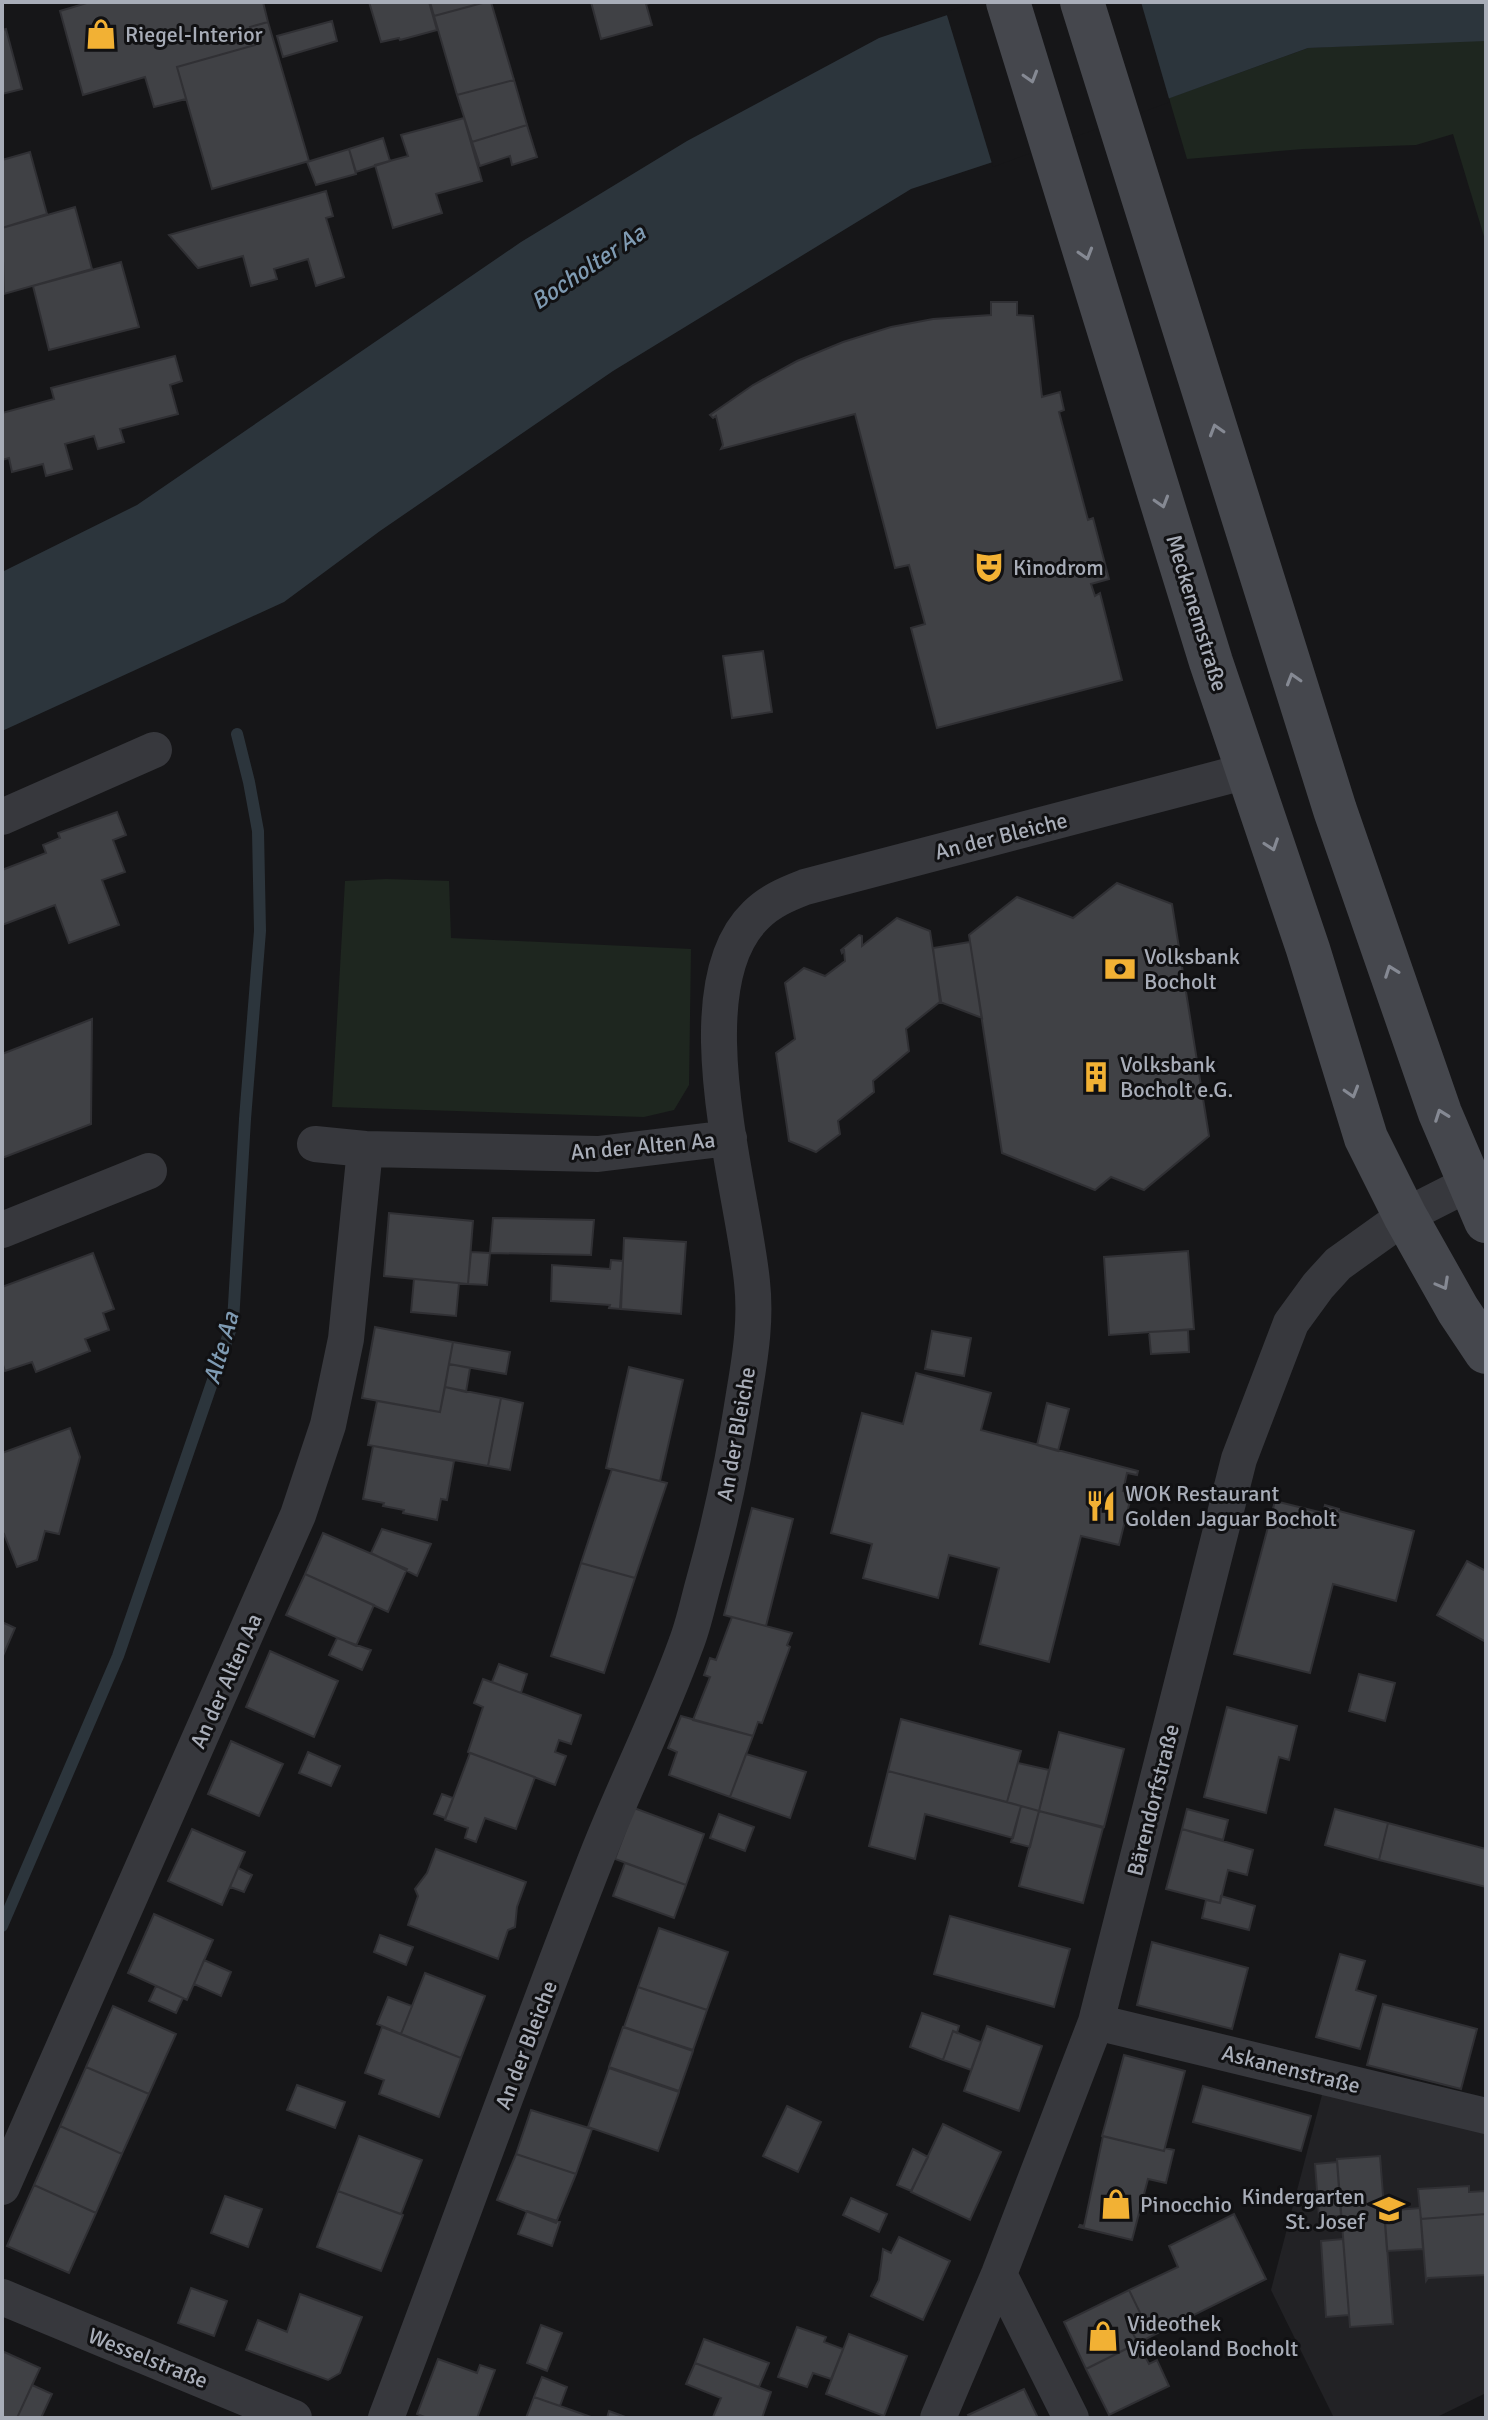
<svg xmlns="http://www.w3.org/2000/svg" width="1488" height="2420" font-family="Signika,sans-serif">
	<rect width="100%" height="100%" fill="#161618"/>
	<path fill="#222225" d="M1323,2091L1486,2129V2393L1435,2418H1334L1271,2290Z"/>
	<path fill="#1e261f" d="M1473,40L1486,41V243L1453,134L1416,145L1303,149L1187,159L1169,98L1308,48Z
		M386,879L449,881L451,938L691,949L689,1085L674,1110L644,1117L332,1107L345,881Z"/>
	<path fill="#2c353c" d="M986,2H1486V41L1308,48L1002,159L911,189L613,371L380,531L284,602L2,731V572L137,505L521,242L687,141L879,38Z"/>
	<path fill="#161618" d="M974,2H1141L1170,102L993,167L946,12Z"/>
	<g fill="none" stroke-linecap="round" stroke-linejoin="round">
		<path stroke="#2c353c" stroke-width="12" d="M2,1926L118,1656L233,1322L245,1119L260,931L258,831L249,782L237,734"/>
	</g>
	<path fill="#404145" stroke="#303034" stroke-width="2" d="M90,2H263L268,22L250,27L255,45L177,67L186,99L154,107L145,77L83,95L60,11Z
		M369,2H429L437,30L400,40L399,38L381,42Z
		M430,2H486L434,16Z
		M486,2H491L514,80L457,95L434,16Z
		M591,2H653L646,4L652,25L601,39Z
		M332,21L337,41L283,57L277,36Z
		M268,22L309,161L212,189L177,67L255,45L250,27Z
		M6,29L22,89L2,94V30Z
		M514,80L527,125L472,142L457,95Z
		M464,118L482,181L436,194L442,213L393,228L375,165L408,156L401,135Z
		M527,125L537,157L512,165L510,156L480,166L472,142Z
		M383,138L390,161L356,172L349,149Z
		M349,149L356,174L316,185L307,162Z
		M30,152L47,214L2,228V160Z
		M326,191L333,216L326,218L344,277L316,286L308,259L274,269L277,279L251,286L243,256L198,268L169,235Z
		M75,207L92,269L4,294L2,228Z
		M121,262L139,327L49,350L33,286Z
		M991,302H1017V315L1033,316L1042,397L1060,392L1064,410L1059,412L1088,520L1093,518L1109,579L1091,584L1095,596L1100,593L1122,680L937,728L911,628L925,624L909,565L895,568L855,414L721,449L723,445L716,416L713,418L710,415L753,385L797,361L843,342L891,327L933,319L991,315Z
		M175,356L182,381L170,385L178,414L120,429L124,442L98,449L94,436L65,444L72,469L46,476L43,464L12,472L9,458L2,460V413L54,399L51,388Z
		M763,651L772,712L732,718L723,656Z
		M117,812L126,835L113,840L125,872L102,880L119,925L69,943L55,905L2,925V870L46,853L43,845L60,838L58,833Z
		M1117,883L1172,904L1209,1136L1144,1190L1111,1177L1095,1190L1002,1153L969,935L1017,897L1073,918Z
		M897,918L930,931L941,1001L906,1029L909,1051L873,1081L874,1092L838,1121L840,1134L816,1152L789,1141L776,1053L795,1039L785,983L804,968L825,976L845,961L844,950L842,953L841,950L859,935L862,936V946Z
		M970,942L982,1018L940,1002L933,948Z
		M92,1019L91,1124L2,1158V1054Z
		M389,1213L473,1221L468,1284L384,1276Z
		M493,1218L594,1220L591,1255L490,1253Z
		M624,1238L686,1242L681,1314L621,1309Z
		M1188,1251L1194,1329L1109,1335L1104,1257Z
		M471,1252L490,1253L487,1285L468,1284Z
		M93,1253L114,1309L103,1313L109,1330L85,1339L90,1351L36,1372L32,1362L5,1371L2,1362V1287Z
		M611,1260L623,1261L620,1309L609,1308L610,1305L551,1301L552,1265L610,1269Z
		M414,1279L459,1283L456,1316L411,1312Z
		M375,1327L453,1342L440,1412L362,1398Z
		M1188,1330L1189,1352L1151,1354L1149,1332Z
		M932,1331L971,1338L964,1376L925,1369Z
		M453,1342L510,1352L506,1374L449,1364Z
		M449,1364L470,1368L466,1392L445,1387Z
		M629,1367L683,1380L660,1481L606,1468Z
		M916,1373L991,1393L981,1430L1138,1471L1137,1475L1127,1473L1123,1491L1132,1493L1119,1545L1081,1536L1049,1662L980,1644L999,1568L949,1555L938,1598L863,1578L872,1544L831,1533L862,1413L903,1424Z
		M445,1387L501,1398L488,1466L368,1445L377,1401L440,1412Z
		M501,1398L523,1403L510,1470L488,1466Z
		M1047,1403L1069,1409L1058,1451L1037,1445Z
		M70,1428L80,1457L59,1534L45,1531L37,1560L17,1567L4,1534L2,1535V1453Z
		M373,1446L454,1461L447,1500L441,1499L437,1520L403,1513L404,1510L383,1506L384,1503L363,1499Z
		M612,1469L667,1483L635,1578L581,1563Z
		M1275,1501L1323,1513L1325,1505L1339,1509V1511L1414,1531L1396,1601L1333,1584L1310,1673L1234,1654Z
		M752,1508L793,1519L766,1626L724,1615Z
		M382,1529L431,1544L417,1576L371,1553Z
		M323,1533L407,1569L388,1612L305,1574Z
		M1467,1561L1486,1571V1642L1437,1615Z
		M581,1563L635,1578L604,1673L551,1656Z
		M305,1574L374,1605L356,1646L286,1615Z
		M732,1617L792,1633L787,1645L790,1647L762,1723L758,1722L753,1736L693,1720L710,1677L704,1675L710,1658L716,1660Z
		M2,1622L15,1628L2,1658Z
		M337,1638L371,1650L362,1670L329,1655Z
		M270,1651L338,1681L314,1737L246,1707Z
		M499,1664L527,1674L521,1693L492,1682Z
		M1359,1674L1395,1683L1385,1721L1349,1711Z
		M483,1679L581,1715L571,1744L559,1740L555,1752L566,1756L555,1785L468,1752L483,1707L474,1703Z
		M1227,1707L1297,1726L1289,1760L1279,1757L1266,1813L1204,1797Z
		M681,1716L753,1736L730,1797L669,1775L677,1752L668,1748Z
		M901,1719L1021,1751L1007,1802L888,1771Z
		M1059,1732L1124,1749L1104,1827L1039,1811Z
		M231,1741L283,1764L259,1816L208,1794Z
		M308,1752L340,1766L331,1786L299,1773Z
		M470,1753L535,1777L516,1829L485,1818L476,1842L465,1838L468,1828L445,1820Z
		M746,1754L806,1772L790,1818L730,1797Z
		M1018,1763L1049,1770L1039,1811L1007,1802Z
		M888,1771L1021,1806L1013,1838L925,1814L915,1859L869,1846Z
		M442,1794L453,1798L445,1818L434,1814Z
		M1021,1806L1039,1811L1030,1847L1011,1842Z
		M634,1808L704,1834L686,1885L615,1859Z
		M1187,1809L1228,1820L1223,1840L1182,1829Z
		M1335,1809L1388,1823L1379,1860L1325,1845Z
		M1039,1811L1103,1828L1083,1903L1019,1886Z
		M719,1814L754,1827L745,1851L710,1838Z
		M1388,1823L1486,1849V1887L1379,1860Z
		M192,1829L245,1852L222,1905L168,1881Z
		M1182,1829L1253,1850L1247,1875L1228,1870L1220,1903L1166,1889Z
		M436,1849L526,1882L517,1907L515,1927L508,1930L498,1959L408,1925L418,1896L415,1889L427,1873Z
		M625,1863L686,1885L674,1918L613,1896Z
		M238,1868L252,1875L244,1892L230,1887Z
		M1221,1896L1255,1906L1249,1930L1202,1918L1206,1900L1220,1903Z
		M154,1914L213,1940L187,2000L128,1973Z
		M950,1916L1070,1949L1054,2007L934,1974Z
		M659,1928L728,1952L707,2010L638,1987Z
		M380,1935L413,1947L406,1965L374,1952Z
		M1152,1942L1248,1968L1232,2029L1137,2005Z
		M1340,1954L1365,1961L1356,1990L1376,1996L1360,2049L1316,2037Z
		M204,1960L231,1972L221,1996L194,1984Z
		M425,1973L485,1996L461,2058L401,2034Z
		M156,1986L183,1998L176,2013L149,2001Z
		M638,1987L707,2010L693,2050L624,2027Z
		M388,1997L412,2006L401,2034L377,2024Z
		M1383,2004L1477,2029L1461,2089L1367,2065Z
		M113,2006L176,2034L149,2094L86,2067Z
		M922,2013L959,2026L957,2033L953,2031L943,2060L910,2047Z
		M987,2026L1042,2046L1019,2111L964,2091Z
		M382,2027L461,2058L439,2117L379,2094L384,2080L365,2073Z
		M623,2027L693,2051L679,2091L609,2067Z
		M953,2031L981,2042L971,2070L943,2060Z
		M1124,2055L1185,2071L1164,2151L1102,2136Z
		M86,2067L149,2094L122,2154L60,2126Z
		M609,2068L679,2092L658,2151L588,2127Z
		M297,2085L345,2102L335,2128L287,2110Z
		M1203,2086L1311,2116L1301,2151L1193,2122Z
		M787,2106L821,2122L798,2172L763,2156Z
		M531,2110L592,2129L576,2174L516,2154Z
		M943,2124L1001,2152L970,2220L911,2192Z
		M60,2126L122,2154L96,2213L34,2185Z
		M359,2136L422,2160L401,2214L338,2191Z
		M1103,2136L1164,2151L1165,2148L1174,2150L1166,2183L1148,2179L1132,2240L1079,2227L1080,2225L1084,2226Z
		M913,2149L928,2157L911,2191L897,2185Z
		M516,2154L576,2174L556,2223L497,2200Z
		M1380,2156L1393,2324L1350,2327L1337,2159Z
		M1337,2162L1341,2216L1319,2217L1315,2164Z
		M34,2185L96,2213L69,2273L7,2246Z
		M1469,2186V2192L1486,2191V2214L1421,2219L1418,2189Z
		M338,2191L403,2215L381,2271L317,2247Z
		M225,2196L262,2209L248,2247L211,2233Z
		M851,2198L887,2214L879,2232L843,2215Z
		M1420,2208L1423,2249L1387,2251L1384,2211Z
		M527,2211L560,2222L552,2246L518,2234Z
		M1234,2214L1266,2279L1138,2343L1131,2330L1145,2323L1129,2290L1178,2267L1169,2246Z
		M1486,2214V2275L1428,2278L1426,2281L1421,2219Z
		M899,2237L950,2261L923,2320L871,2296L879,2280L883,2249L891,2253Z
		M1343,2239L1349,2315L1326,2317L1321,2241Z
		M191,2288L227,2301L214,2336L178,2323Z
		M1129,2290L1145,2323L1131,2330L1138,2343L1086,2369L1064,2322Z
		M300,2294L362,2317L340,2373L328,2380L246,2350L258,2320L287,2332Z
		M541,2325L562,2333L547,2371L527,2363Z
		M797,2327L826,2337L824,2342L843,2349L831,2379L813,2373L807,2387L778,2377Z
		M849,2334L907,2356L884,2416L826,2394Z
		M704,2339L769,2363L759,2387L695,2363Z
		M1138,2343L1149,2364L1157,2360L1169,2386L1109,2415L1086,2369Z
		M2,2351L40,2368L17,2418H2Z
		M438,2359L477,2373L480,2365L495,2370L477,2418H427L417,2414Z
		M695,2363L771,2392L762,2418L713,2417L721,2398L686,2384Z
		M542,2377L567,2387L560,2406L534,2397Z
		M32,2385L52,2394L41,2418H17Z
		M1024,2389L1038,2418H970L968,2415Z
		M534,2397L560,2406L591,2417L526,2418Z
		M609,2411L628,2418H607Z"/>
	<g fill="none" stroke-linecap="round" stroke-linejoin="round">
		<path stroke="#37383d" stroke-width="36" d="M2,817L154,750
			M315,1144L365,1149L598,1154L729,1138
			M2,1230L149,1171
			M1096,2022L1486,2116
			M2,2187L298,1515L328,1425L346,1339L365,1149
			M999,2274L1071,2418
			M2,2297L294,2418
			M386,2418C457,2231 524,2042 597,1856C625,1785 660,1716 686,1644C694,1624 698,1602 704,1581C722,1517 735,1453 745,1388C751,1352 756,1318 752,1282C743,1188 680,988 756,915C770,901 787,894 805,887L1247,771
			M938,2418L999,2274L1096,2022L1239,1459L1291,1323L1318,1286L1338,1264L1405,1216L1468,1184"/>
		<path stroke="#45474d" stroke-width="44" d="M1008,2L1211,662L1308,949L1366,1138L1405,1216L1458,1310L1486,1352
			M1082,2L1335,810L1440,1113L1486,1221"/>
	</g>
	<defs><path id="oneway-chevron" d="M-2-3.5L2.5 0L-2 3.5" fill="none" stroke-width="1.6" stroke-linecap="round" stroke-linejoin="round" transform="scale(2)"/></defs>
	<g stroke="#858993">
		<use href="#oneway-chevron" transform="translate(1031 77) rotate(73)"/>
		<use href="#oneway-chevron" transform="translate(1086 254) rotate(73)"/>
		<use href="#oneway-chevron" transform="translate(1216 430) rotate(-107)"/>
		<use href="#oneway-chevron" transform="translate(1162 502) rotate(73)"/>
		<use href="#oneway-chevron" transform="translate(1293 679) rotate(-107)"/>
		<use href="#oneway-chevron" transform="translate(1272 845) rotate(71)"/>
		<use href="#oneway-chevron" transform="translate(1391 971) rotate(-110)"/>
		<use href="#oneway-chevron" transform="translate(1352 1092) rotate(73)"/>
		<use href="#oneway-chevron" transform="translate(1441 1115) rotate(-110)"/>
		<use href="#oneway-chevron" transform="translate(1443 1284) rotate(61)"/>
	</g>
	<defs>
		<symbol id="shop-bare" viewBox="-9 -9 18 18"><path d="M-5-2.5h2.3a2.7 3.5 0 0 1 5.4 0H5L5.5 6h-11ZM-1.5-2.5h3a1.5 2.3 0 0 0-3 0Z" fill="#f2b134" stroke="#111113" stroke-width="2.5" paint-order="stroke"/></symbol>
		<symbol id="theatre-bare" viewBox="-9 -9 18 18"><path d="M-5-5.5Q0-4 5-5.5V0Q5 5 0 6Q-5 5-5 0ZM-3.3-2.5H-1v1.5H-3.3ZM1-2.5H3.3v1.5H1ZM-2.8 1Q0 5.5 2.8 1Z" fill="#f2b134" stroke="#111113" stroke-width="2.5" paint-order="stroke"/></symbol>
		<symbol id="bank-bare" viewBox="-9 -9 18 18"><path d="M-6-4H6V4H-6ZM0-2.3a2.3 2.3 0 1 0 0 4.6a2.3 2.3 0 1 0 0-4.6Z" fill="#f2b134" stroke="#111113" stroke-width="2.5" paint-order="stroke"/></symbol>
		<symbol id="building-bare" viewBox="-9 -9 18 18"><path d="M-4-6H4V6H1V3H-1V6H-4ZM-2.5-4.3h1.7v1.8h-1.7ZM.8-4.3h1.7v1.8H.8ZM-2.5-1h1.7V.8h-1.7ZM.8-1h1.7V.8H.8Z" fill="#f2b134" stroke="#111113" stroke-width="2.5" paint-order="stroke"/></symbol>
		<symbol id="restaurant-bare" viewBox="-9 -9 18 18"><path d="M-5-6h1v4h1v-4h1v4h1v-4h1v5L-1.5 .5V6h-2V.5L-5-1ZM5-6V6H3V1.5H1.5Q1.5-4 5-6Z" fill="#f2b134" stroke="#111113" stroke-width="2.5" paint-order="stroke"/></symbol>
		<symbol id="school-bare" viewBox="-9 -9 18 18"><path d="M0-5L7-2L0 1L-7-2ZM-4 1L0 2.5L4 1V4Q0 6-4 4Z" fill="#f2b134" stroke="#111113" stroke-width="2.5" paint-order="stroke"/></symbol>
	</defs>
	<g fill-rule="evenodd">
		<use href="#shop-bare" x="79" y="12" width="44" height="44"/>
		<use href="#theatre-bare" x="967" y="545" width="44" height="44"/>
		<use href="#bank-bare" x="1098" y="947" width="44" height="44"/>
		<use href="#building-bare" x="1074" y="1055" width="44" height="44"/>
		<use href="#restaurant-bare" x="1079" y="1484" width="44" height="44"/>
		<use href="#shop-bare" x="1094" y="2182" width="44" height="44"/>
		<use href="#school-bare" x="1367" y="2187" width="44" height="44"/>
		<use href="#shop-bare" x="1081" y="2314" width="44" height="44"/>
	</g>
	<g text-anchor="middle" dominant-baseline="central" stroke-width="6" stroke-linejoin="round" paint-order="stroke">
		<g font-size="22" fill="#a8adb8" stroke="#111113" text-anchor="start">
			<text x="125" y="34">Riegel-Interior</text>
			<text x="1013" y="567">Kinodrom</text>
			<text x="1144" y="956">Volksbank<tspan x="1144" dy="25">Bocholt</tspan></text>
			<text x="1120" y="1064">Volksbank<tspan x="1120" dy="25">Bocholt e.G.</tspan></text>
			<text x="1125" y="1493">WOK Restaurant<tspan x="1125" dy="25">Golden Jaguar Bocholt</tspan></text>
			<text x="1365" y="2196" text-anchor="end">Kindergarten<tspan x="1365" dy="25">St. Josef</tspan></text>
			<text x="1140" y="2204">Pinocchio</text>
			<text x="1127" y="2323">Videothek<tspan x="1127" dy="25">Videoland Bocholt</tspan></text>
		</g>
		<g font-size="22" fill="#a8adb8" stroke="#111113">
			<text transform="translate(1197 613) rotate(73)">Meckenemstraße</text>
			<text transform="translate(1001 836) rotate(-14)">An der Bleiche</text>
			<text transform="translate(643 1146) rotate(-5)">An der Alten Aa</text>
			<text transform="translate(736 1434) rotate(-80)">An der Bleiche</text>
			<text transform="translate(226 1681) rotate(-66)">An der Alten Aa</text>
			<text transform="translate(1153 1800) rotate(-76)">Bärendorfstraße</text>
			<text transform="translate(526 2045) rotate(-69)">An der Bleiche</text>
			<text transform="translate(1291 2069) rotate(14)">Askanenstraße</text>
			<text transform="translate(148 2358) rotate(22)">Wesselstraße</text>
		</g>
		<g font-size="24" font-style="italic" fill="#7f9bb3" stroke="#111113">
			<text transform="translate(588 267) rotate(-34)">Bocholter Aa</text>
			<text transform="translate(221 1348) rotate(-74)">Alte Aa</text>
		</g>
	</g>
	<rect width="1488" height="2420" fill="none" stroke="#a8adb8" stroke-width="8"/>
</svg>
